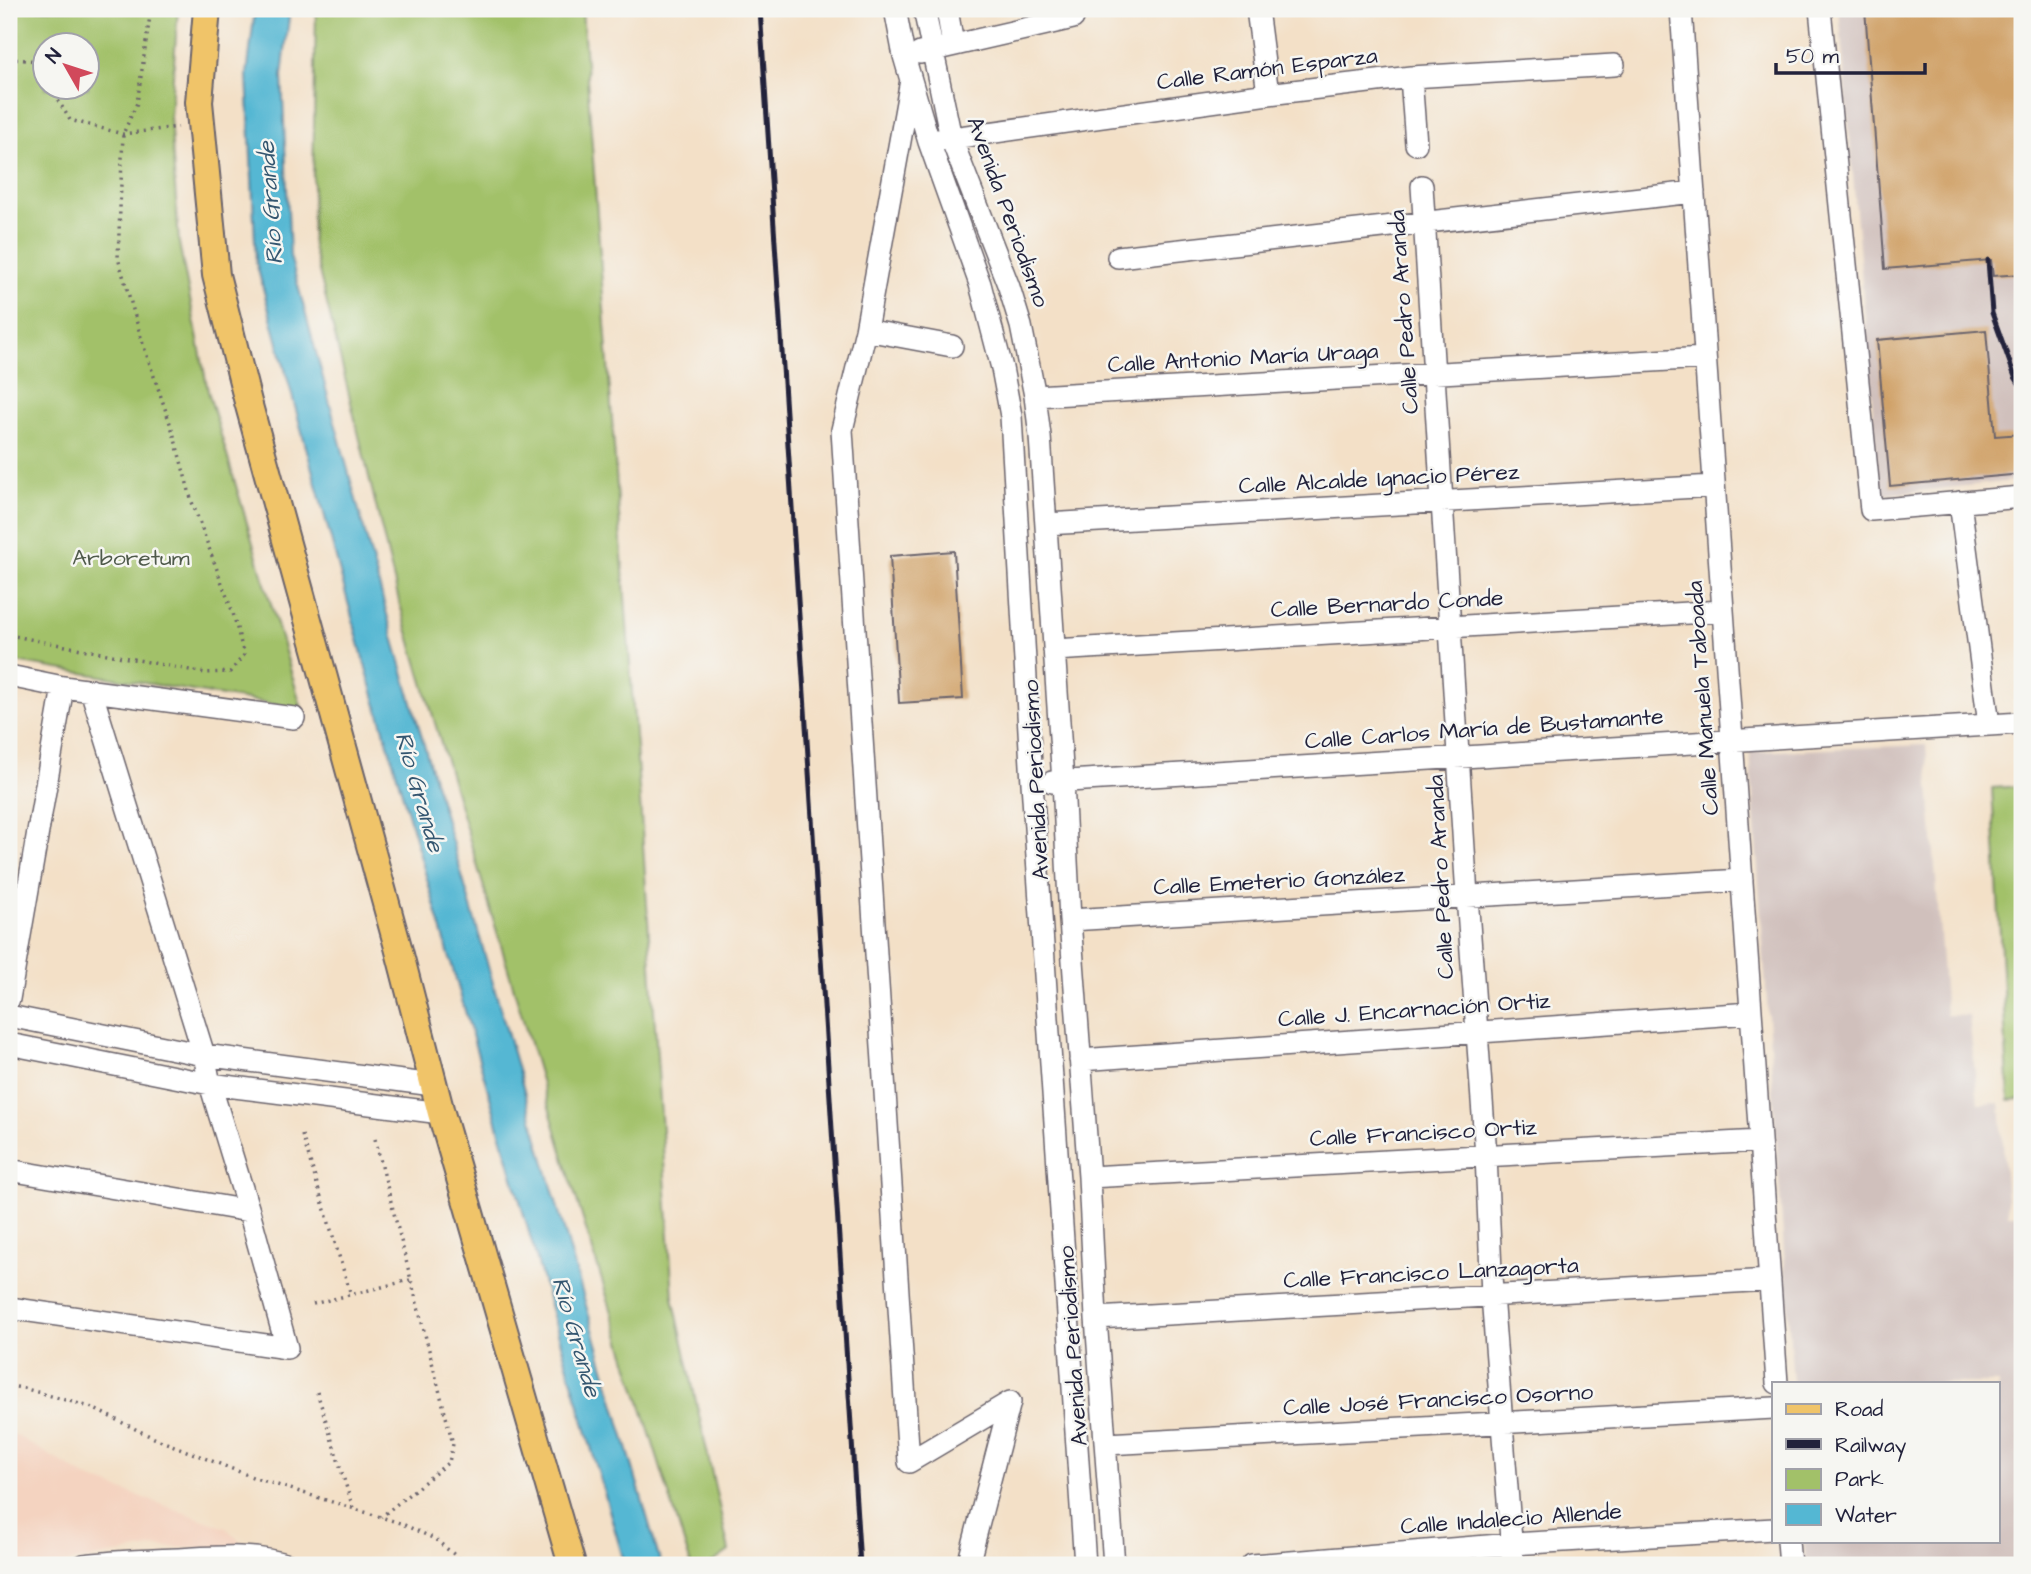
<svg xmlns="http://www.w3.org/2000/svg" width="2031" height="1574" font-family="'Architects Daughter',sans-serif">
	<rect width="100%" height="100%" fill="#f6f6f2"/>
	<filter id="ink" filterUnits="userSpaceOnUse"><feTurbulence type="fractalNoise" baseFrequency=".0143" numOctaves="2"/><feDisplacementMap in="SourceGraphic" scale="14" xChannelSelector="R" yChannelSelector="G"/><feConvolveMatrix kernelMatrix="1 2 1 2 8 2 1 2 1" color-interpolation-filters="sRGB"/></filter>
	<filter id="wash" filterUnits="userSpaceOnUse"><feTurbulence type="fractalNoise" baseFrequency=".00686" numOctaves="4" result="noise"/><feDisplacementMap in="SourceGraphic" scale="28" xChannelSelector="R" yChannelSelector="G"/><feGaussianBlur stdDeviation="1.57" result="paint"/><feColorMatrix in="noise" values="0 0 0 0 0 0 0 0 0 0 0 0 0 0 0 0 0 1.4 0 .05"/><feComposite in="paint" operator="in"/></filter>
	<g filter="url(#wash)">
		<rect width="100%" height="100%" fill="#f3e0c7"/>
		<path fill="#f4d3c0" d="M9,1431L86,1477L226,1528L249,1550L155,1547L54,1565H9Z"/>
		<path fill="#d0c0bc" d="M1839,9H2022V480L1880,495Z
			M1926,745L1946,1015L1969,1016L1978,1104L2000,1103L2008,1215H2022V1565H1806L1804,1541H1998V1383H1793L1750,752Z"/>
		<path fill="#a2c169" stroke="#627252" stroke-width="2" fill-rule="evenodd" d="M9,9H178L170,117L179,243L208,391L302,709L9,661ZM46,46H88V88H46Z
			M316,9H582L642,829L673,1297L729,1551L709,1565H691L570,1178L400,605L312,242Z
			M2022,786V1099L2009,1100L1992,788Z"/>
		<path fill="#54b7d3" stroke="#3b6c87" stroke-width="2" d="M255,9H290L282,76L290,256L395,644L661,1565H625L362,654L256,262L247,75Z"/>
		<g id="blocks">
			<path fill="#d0a269" d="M1865,9H2022V274L1993,276L1991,260L1885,269Z
				M1986,330L1995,436L2022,434V474L1890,486L1877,340Z
				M954,551L963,699L899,703L890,556Z"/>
		</g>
	</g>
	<g filter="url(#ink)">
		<use href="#blocks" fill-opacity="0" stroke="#6b646c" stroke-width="2"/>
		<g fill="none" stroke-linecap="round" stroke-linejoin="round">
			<defs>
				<path id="minor" d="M895,9L904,56L929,142L980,284L1002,368L1011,416L1032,783L1085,1565
					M924,9L951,138L1009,287L1021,326L1035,396L1040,436L1063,782L1070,920L1089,1177L1096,1318L1114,1565
					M947,9L953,45
					M1257,9L1268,94
					M1681,9L1777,1383
					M1820,9L1871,510L2022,497
					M920,53L1073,18L1072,9
					M1411,77L1416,144
					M911,80L866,330L842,430L909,1462L1010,1402L968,1565
					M938,140L1268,94L1411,77L1614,65
					M1422,186L1467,896L1486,1155L1492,1295L1513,1565
					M1118,257L1694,192
					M866,330L952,346
					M1035,396L1705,358
					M1960,502L1989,725
					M1046,524L1714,486
					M1054,650L1723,611
					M9,676L63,687L294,718
					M1052,782L2022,723
					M1070,920L1742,880
					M9,999L63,687
					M9,1016L204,1055L433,1085
					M9,1044L210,1084L441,1113
					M1080,1060L1751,1013
					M9,1170L249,1211
					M1089,1177L1760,1141
					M9,1308L287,1348L249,1211L210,1084L204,1055L91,690
					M1096,1318L1770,1280
					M1106,1444L1774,1408
					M1788,1541L1790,1565
					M84,1565C116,1561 147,1560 178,1559C215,1557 252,1553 288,1565
					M1252,1565L1512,1544L1774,1529"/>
				<path id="major" d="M207,9L199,102L216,275L248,402L398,947L441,1113L572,1565"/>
			</defs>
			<use href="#minor" stroke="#6b646c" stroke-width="24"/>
			<use href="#major" stroke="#6b646c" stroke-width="30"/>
			<path stroke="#6b646c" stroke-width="3.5" stroke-dasharray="2 5" stroke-linecap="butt" d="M9,59L42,61L46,72
				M51,88L70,120L123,134L178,127
				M9,635L205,673L230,672L244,655L233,613L192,502L173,432L143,344L118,258L123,134L137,103L151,9
				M302,1135L351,1295
				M375,1139L453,1444L449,1462L381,1517
				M313,1304L410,1280
				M9,1386L23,1388L90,1407L154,1438L255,1478L400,1523L435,1539L467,1565
				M317,1392L353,1508"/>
			<use href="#minor" stroke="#fff" stroke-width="21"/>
			<use href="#major" stroke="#f0c469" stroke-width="26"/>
			<path stroke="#22223b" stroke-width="5" d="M760,9L860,1565
				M1988,260L1992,313L2015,377L2022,388"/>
		</g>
	</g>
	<g text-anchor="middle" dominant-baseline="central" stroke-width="5" stroke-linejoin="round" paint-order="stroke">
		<g font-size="23" fill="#22223b" stroke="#f6f6f2">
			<text transform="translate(1267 69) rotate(-7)">Calle Ramón Esparza</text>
			<text transform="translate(1008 212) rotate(70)">Avenida Periodismo</text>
			<text transform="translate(1404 312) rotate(-94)">Calle Pedro Aranda</text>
			<text transform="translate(1243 358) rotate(-3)">Calle Antonio María Uraga</text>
			<text transform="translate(1379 479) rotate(-3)">Calle Alcalde Ignacio Pérez</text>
			<text transform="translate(1387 604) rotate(-3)">Calle Bernardo Conde</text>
			<text transform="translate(1703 698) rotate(-94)">Calle Manuela Taboada</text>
			<text transform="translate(1484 729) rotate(-4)">Calle Carlos María de Bustamante</text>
			<text transform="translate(1036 780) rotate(-93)">Avenida Periodismo</text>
			<text transform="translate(1441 877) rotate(-93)">Calle Pedro Aranda</text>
			<text transform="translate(1279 881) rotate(-3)">Calle Emeterio González</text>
			<text transform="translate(1414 1010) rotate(-4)">Calle J. Encarnación Ortiz</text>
			<text transform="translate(1423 1133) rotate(-3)">Calle Francisco Ortiz</text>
			<text transform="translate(1431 1273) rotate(-3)">Calle Francisco Lanzagorta</text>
			<text transform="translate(1073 1346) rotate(-94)">Avenida Periodismo</text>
			<text transform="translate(1438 1400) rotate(-3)">Calle José Francisco Osorno</text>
			<text transform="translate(1511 1519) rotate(-4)">Calle Indalecio Allende</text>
		</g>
		<g font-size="23" fill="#4f5a4b" stroke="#f6f6f2">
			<text x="131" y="558">Arboretum</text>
		</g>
		<g font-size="24" font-style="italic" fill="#345670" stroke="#f6f6f2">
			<text transform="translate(271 203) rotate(-94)">Río Grande</text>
			<text transform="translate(419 792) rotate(74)">Río Grande</text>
			<text transform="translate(576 1337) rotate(74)">Río Grande</text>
		</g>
	</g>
	<rect width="2031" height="1574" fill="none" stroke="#f6f6f2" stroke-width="35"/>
	<rect x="1772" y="1382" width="228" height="161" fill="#f6f6f2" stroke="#a1a1a9" stroke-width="2"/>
	<rect x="1786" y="1404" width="35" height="10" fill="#f0c469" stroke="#a1a1a9" stroke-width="2"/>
	<text x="1835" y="1416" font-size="21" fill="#22223b">Road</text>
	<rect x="1786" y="1439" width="35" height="10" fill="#22223b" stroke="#a1a1a9" stroke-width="2"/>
	<text x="1835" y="1452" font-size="21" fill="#22223b">Railway</text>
	<rect x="1786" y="1469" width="35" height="21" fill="#a2c169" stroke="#a1a1a9" stroke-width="2"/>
	<text x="1835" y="1486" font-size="21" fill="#22223b">Park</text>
	<rect x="1786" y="1504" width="35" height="21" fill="#54b7d3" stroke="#a1a1a9" stroke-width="2"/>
	<text x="1835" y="1522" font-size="21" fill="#22223b">Water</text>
	<g transform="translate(66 66) rotate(309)"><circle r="33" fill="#f6f6f2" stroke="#a1a1a9" stroke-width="2"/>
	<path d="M0-5L12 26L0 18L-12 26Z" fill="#d1495b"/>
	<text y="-10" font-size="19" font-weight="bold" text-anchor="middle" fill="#22223b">N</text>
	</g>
	<path d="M1776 63v10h149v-10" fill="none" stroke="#22223b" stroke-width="3.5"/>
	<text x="1786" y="63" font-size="21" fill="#22223b" stroke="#f6f6f2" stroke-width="5" paint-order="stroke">50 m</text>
</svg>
